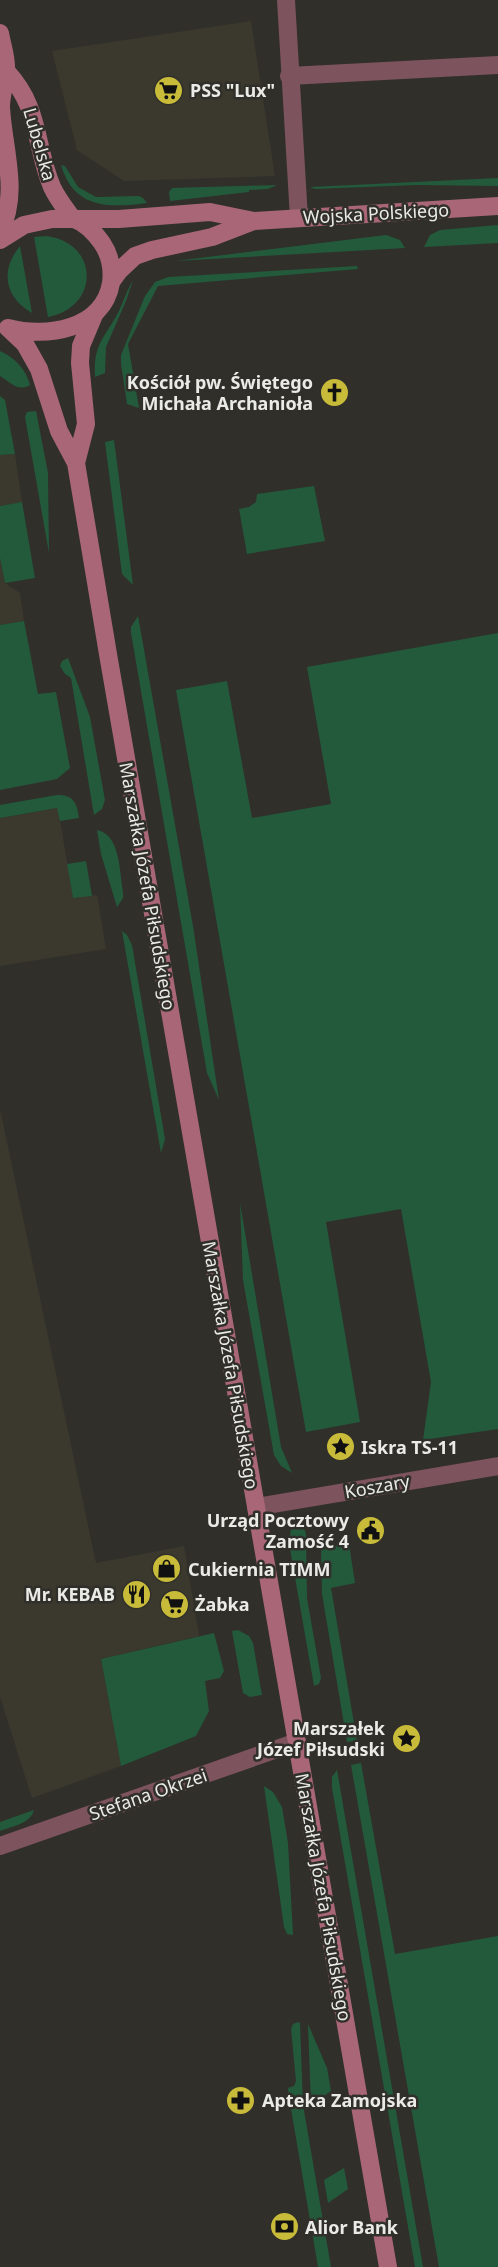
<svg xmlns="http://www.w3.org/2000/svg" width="498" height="2267" font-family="'Noto Sans',sans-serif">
	<rect width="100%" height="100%" fill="#302f2a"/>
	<path fill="#3b392e" d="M251,21L275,176L124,181L77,150L52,51Z
		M15,454L22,502L0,506V455Z
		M0,558L5,583L20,593L24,621L0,625Z
		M58,808L73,898L97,895L106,949L0,966V818Z
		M0,1109L96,1563L184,1546L199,1636L101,1659L121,1766L32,1798L0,1697Z"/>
	<path fill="#235a3c" d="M61,165L65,166L78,187L96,197L139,196L143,198L147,203C108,208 74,209 61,165Z
		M498,178V186L416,185L315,189L310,187Z
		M277,185L268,189L249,190V192L170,201L169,192L172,188Z
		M498,225V243L424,247L430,235L440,230Z
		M386,235L400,240L405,248L175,261Z
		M46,236C99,242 101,307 48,317L34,237Z
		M20,246L32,313C4,297 0,270 20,246Z
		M357,266L358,269L158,286L128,344L139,408L127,404L121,364V355L145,296L155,282L168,277Z
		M133,280L126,301L106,347L105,373L95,377C93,343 105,338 119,311C124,300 127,290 133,280Z
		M0,351C15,358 26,369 30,385C18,392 11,383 0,376Z
		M0,396L5,400L15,454L0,455Z
		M36,411L48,473L49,553L25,417L27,412Z
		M114,440L133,585L122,574L105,442Z
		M314,486L325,541L247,554L239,509L249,507L256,502L257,494Z
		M22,502L35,578L5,583L0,558V506Z
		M138,616L193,926L219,1100L207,1073L131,633V627Z
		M24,621L38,694L56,692L70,768L57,779L0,790V625Z
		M498,633V1429L423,1440L431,1382L401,1209L326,1222L360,1422L306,1432L176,690L227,681L252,818L331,804L307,667Z
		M68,658L90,717L105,800L102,809L94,815L71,678L65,674L60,666L62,661Z
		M57,795C74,795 77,803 79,818L60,821L57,808L0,818V805Z
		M97,830C121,835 119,872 123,892V898L117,907L101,854Z
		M86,861L92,896L73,898L67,864Z
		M122,931L127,935L132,945L165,1139L161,1153Z
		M240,1203L281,1447L292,1473L281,1466L274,1455L243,1280Z
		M302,1516L306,1535L307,1598L321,1678L319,1684L314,1686L289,1543L291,1529Z
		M349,1544L355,1583L331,1588L357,1741L347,1742L322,1594L321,1548Z
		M238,1630L249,1636L253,1643L262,1695L250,1697L243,1693L232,1631Z
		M214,1633L224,1671L220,1678L205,1681L209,1711L196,1736L121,1766L101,1659Z
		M361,1763L395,1954L498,1936V2267H439L351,1765Z
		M337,1770L423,2267H415L332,1788V1777Z
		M264,1786L273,1792L282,1807L288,1843L293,1935L287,1934L284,1927Z
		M34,1810C30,1824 13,1826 0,1831V1822Z
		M298,2022L300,2023L303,2105L331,2267H318L290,2103L288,2088L294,2086L296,2081L291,2029L293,2024Z
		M308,2024L327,2068L331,2091L311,2105Z
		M344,2168L348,2189L328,2203L324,2180Z"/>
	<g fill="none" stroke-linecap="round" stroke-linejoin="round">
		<path stroke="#7d535d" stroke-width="18" d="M286,0L299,218
			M289,76L498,65
			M256,1507L498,1466
			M0,1846L297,1742"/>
		<path stroke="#a86677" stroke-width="18" d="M0,33C2,45 7,59 6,70C6,82 1,93 1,107C3,148 20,193 0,231
			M6,71C41,108 34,144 52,187C57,198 65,208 72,218
			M0,240L24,225L52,219H119L210,212L254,221L498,206
			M111,282L119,271L135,256L152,250L212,237L254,221
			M8,328L25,344L39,369L59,431L76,463L109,660L388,2267
			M8,328C46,338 103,330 111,283C113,268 110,255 102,243C94,232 86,223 74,219
			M76,463L86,424L80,363L81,346L94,315"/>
	</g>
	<defs>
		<symbol id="supermarket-disc" viewBox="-11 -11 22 22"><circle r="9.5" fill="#c9bb3a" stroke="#302f2a"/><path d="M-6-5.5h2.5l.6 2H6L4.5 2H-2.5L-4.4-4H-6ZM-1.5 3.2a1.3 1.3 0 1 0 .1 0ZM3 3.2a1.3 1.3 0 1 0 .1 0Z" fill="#111"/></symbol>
		<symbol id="church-disc" viewBox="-11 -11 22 22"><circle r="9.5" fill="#c9bb3a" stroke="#302f2a"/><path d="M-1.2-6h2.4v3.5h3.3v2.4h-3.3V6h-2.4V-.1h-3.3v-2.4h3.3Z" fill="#111"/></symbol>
		<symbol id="sight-disc" viewBox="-11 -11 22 22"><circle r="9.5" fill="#c9bb3a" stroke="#302f2a"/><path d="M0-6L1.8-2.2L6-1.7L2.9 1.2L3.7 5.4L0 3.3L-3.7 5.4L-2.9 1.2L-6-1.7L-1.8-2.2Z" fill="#111"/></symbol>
		<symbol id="civic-disc" viewBox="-11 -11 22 22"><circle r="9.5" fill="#c9bb3a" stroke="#302f2a"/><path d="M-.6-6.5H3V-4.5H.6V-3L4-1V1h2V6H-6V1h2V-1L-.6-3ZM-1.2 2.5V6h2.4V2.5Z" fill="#111"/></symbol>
		<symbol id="shop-disc" viewBox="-11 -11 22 22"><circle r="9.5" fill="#c9bb3a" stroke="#302f2a"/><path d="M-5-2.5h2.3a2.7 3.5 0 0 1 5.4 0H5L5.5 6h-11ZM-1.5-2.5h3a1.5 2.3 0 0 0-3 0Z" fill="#111"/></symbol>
		<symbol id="restaurant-disc" viewBox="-11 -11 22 22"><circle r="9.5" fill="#c9bb3a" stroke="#302f2a"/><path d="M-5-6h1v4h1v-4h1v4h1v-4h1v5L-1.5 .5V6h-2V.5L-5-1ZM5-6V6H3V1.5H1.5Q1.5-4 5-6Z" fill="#111"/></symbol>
		<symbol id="pharmacy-disc" viewBox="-11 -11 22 22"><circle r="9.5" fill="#c9bb3a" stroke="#302f2a"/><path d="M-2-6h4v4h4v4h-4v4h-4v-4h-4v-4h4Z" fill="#111"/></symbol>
		<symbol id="bank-disc" viewBox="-11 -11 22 22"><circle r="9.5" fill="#c9bb3a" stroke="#302f2a"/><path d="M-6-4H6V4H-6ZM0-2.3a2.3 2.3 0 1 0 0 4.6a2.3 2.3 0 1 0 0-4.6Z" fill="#111"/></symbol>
	</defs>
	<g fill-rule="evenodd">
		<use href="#supermarket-disc" x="152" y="74" width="33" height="33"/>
		<use href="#church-disc" x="318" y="376" width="33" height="33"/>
		<use href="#sight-disc" x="324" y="1430" width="33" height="33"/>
		<use href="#civic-disc" x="354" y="1514" width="33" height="33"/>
		<use href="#shop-disc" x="150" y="1552" width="33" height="33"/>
		<use href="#restaurant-disc" x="120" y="1578" width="33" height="33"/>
		<use href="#supermarket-disc" x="158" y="1588" width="33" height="33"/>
		<use href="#sight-disc" x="390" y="1722" width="33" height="33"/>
		<use href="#pharmacy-disc" x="224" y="2084" width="33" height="33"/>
		<use href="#bank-disc" x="268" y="2210" width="33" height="33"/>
	</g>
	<g text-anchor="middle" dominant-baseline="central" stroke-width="5" stroke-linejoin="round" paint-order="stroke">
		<g font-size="18" font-weight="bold" fill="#eaeae7" stroke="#302f2a" text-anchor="start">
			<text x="190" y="90">PSS "Lux"</text>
			<text x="313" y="382" text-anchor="end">Kościół pw. Świętego<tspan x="313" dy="21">Michała Archanioła</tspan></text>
			<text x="361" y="1447">Iskra TS-11</text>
			<text x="349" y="1520" text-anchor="end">Urząd Pocztowy<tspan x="349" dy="21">Zamość 4</tspan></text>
			<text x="188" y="1569">Cukiernia TIMM</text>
			<text x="115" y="1594" text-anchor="end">Mr. KEBAB</text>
			<text x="195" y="1604">Żabka</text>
			<text x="385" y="1728" text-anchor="end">Marszałek<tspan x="385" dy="21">Józef Piłsudski</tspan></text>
			<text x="262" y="2100">Apteka Zamojska</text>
			<text x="305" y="2227">Alior Bank</text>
		</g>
		<g font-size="18" fill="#eaeae7" stroke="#302f2a">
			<text transform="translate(40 144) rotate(74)">Lubelska</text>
			<text transform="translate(376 213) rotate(-3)">Wojska Polskiego</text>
			<text transform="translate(148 886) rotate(80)">Marszałka Józefa Piłsudskiego</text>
			<text transform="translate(231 1365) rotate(80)">Marszałka Józefa Piłsudskiego</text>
			<text transform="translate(377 1486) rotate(-10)">Koszary</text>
			<text transform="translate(148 1794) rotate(-19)">Stefana Okrzei</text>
			<text transform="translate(324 1897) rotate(80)">Marszałka Józefa Piłsudskiego</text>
		</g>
	</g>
</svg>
